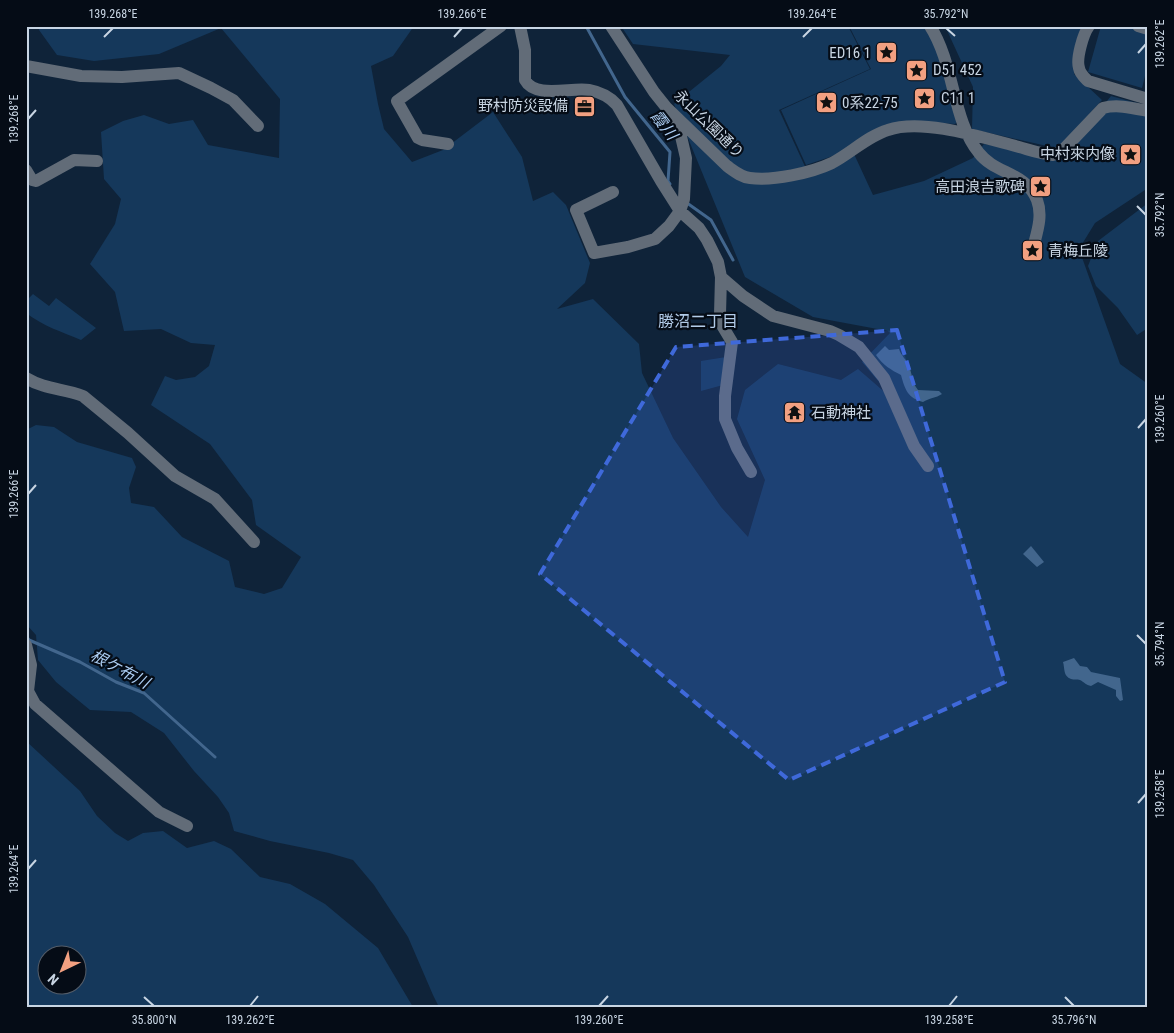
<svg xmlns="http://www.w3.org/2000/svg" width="1174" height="1033" font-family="'Roboto Condensed','Noto Sans JP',sans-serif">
	<rect width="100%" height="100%" fill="#0f2339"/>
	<path fill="#15385b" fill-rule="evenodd" d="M39,26H414L393,56L371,66L378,104L384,129L412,162L443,150L493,112L522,157L533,201L553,192L566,205L590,263L585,283L557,309L593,299L639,344L642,373L673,438L721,507L748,537L765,480L737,419L745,390L778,364L841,380L858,369L896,402L862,362L890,333L888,331L813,317L745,277L674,104L721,66L730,55L633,44L621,26H848L870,69L779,110L808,173L854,154L873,195L924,181L973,158L984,144L1062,157L1111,96L1148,106V188L1095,223L1079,249L1120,364L1148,384V1007H439L433,995L408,937L374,885L353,860L329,853L270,841L234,831L229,813L218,797L194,771L164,733L131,712L90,710L56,682L38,660L36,635L26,624V430L36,425L54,427L77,442L132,458L136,467L129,488L131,503L154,507L182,537L229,561L235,587L264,594L282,588L301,557L256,525L252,500L210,444L151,405L165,376L176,380L195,377L209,366L215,345L191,343L161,329L124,331L115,292L90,264L115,224L121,199L104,179L101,132L123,121L144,115L169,124L193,120L208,145L279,158L280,99L221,28L159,54L94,61L57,55L39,30Z
		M849,26H926L939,53L958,121L955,124L913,121L830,157L806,165L781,110L871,69Z
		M945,26H1083L1074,74L1102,100L1062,144L1056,148L972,129L973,87Z
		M1101,26H1123L1148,34V76H1145L1142,88L1088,72Z
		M1148,203V328L1137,335L1118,308L1096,286L1088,266L1098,241Z
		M33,294L49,306L56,298L96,328L81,340C62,332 43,326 26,313V301Z
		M726,357L723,385L701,391V361Z
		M26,741L80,791L97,816L115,833L128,841L143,833L163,831L187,848L214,841L231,849L260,877L290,884L325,904L378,948L413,1007H26ZM48,956H78V986H48Z"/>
	<path fill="#42668d" d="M885,346L889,350L899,349C901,356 907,360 909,366C913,376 911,381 918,390L939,391L942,394C936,398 929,398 923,402C908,398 905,390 901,375C891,370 883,365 876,355Z
		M1031,546L1044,562L1037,567L1023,554Z
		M1074,658L1080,666L1087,667L1091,672L1120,678L1123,700L1120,701L1116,696V690L1098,682L1091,686C1086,685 1084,682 1080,680C1077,679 1074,680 1071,679C1063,676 1065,669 1063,662Z"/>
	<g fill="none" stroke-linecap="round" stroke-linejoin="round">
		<path stroke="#42668d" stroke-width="3" d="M586,26L625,97L670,152L668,181L670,184
			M687,203L711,220L733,260
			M26,636L29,640L80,662L116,682L144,693L215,757"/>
		<path stroke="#626c78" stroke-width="12" d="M520,26L525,50V80C535,99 571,87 589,90C600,92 610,97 617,105L661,181L680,211L699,228L707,240L718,262L721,277L720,314L723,327L732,342L725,396V419L737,448L751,472
			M611,26L654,92L666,107L727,166C734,171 741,177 750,178C773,181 811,173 832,163C851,153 868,136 888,130C923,118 984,138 1019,147C1030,150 1041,154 1053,155L1063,150L1103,108C1117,104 1133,108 1148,111
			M930,26C955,65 952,120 979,153C995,174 1026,172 1037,200C1043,216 1037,232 1033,248
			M1089,26C1083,34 1076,59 1079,68C1080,74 1084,77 1088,81L1148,99
			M1138,26L1148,29
			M26,66L81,76L122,77L179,73L211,88L233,100L258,126
			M448,144L422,140L418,138L397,101L501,26
			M26,170L32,180L36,181L74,160L97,161
			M613,192L576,210L594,253L628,247L655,239L669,226L680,211L684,199L686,158L680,132L675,123V117
			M721,277L743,296L773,316L830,331L839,335L859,347L884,378L914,446L928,466
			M26,378C46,390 63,388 83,396L128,433L175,476L215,499L254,542
			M26,645L31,665L28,691L35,704L159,812L187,826"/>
	</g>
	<path fill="#3f69da" fill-opacity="0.2" stroke="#3f69da" stroke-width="4" stroke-dasharray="10 6" stroke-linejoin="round" d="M897,330L1005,682L789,780L540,574L676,347Z"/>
	<path fill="none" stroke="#c8d5e3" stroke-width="2" d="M946,28L955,36M104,37L113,28M454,37L462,28M803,37L812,28M1138,53L1146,44M28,119L36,110M1137,206L1146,215M1138,428L1146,419M28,494L36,485M1137,635L1146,644M1138,803L1146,794M28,869L36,860M144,997L154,1006M1065,997L1074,1006M250,1006L258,996M599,1006L608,996M949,1006L957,996"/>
	<defs>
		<symbol id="sight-square" viewBox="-11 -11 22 22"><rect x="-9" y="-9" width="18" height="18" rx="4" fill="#f2a081" stroke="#050c16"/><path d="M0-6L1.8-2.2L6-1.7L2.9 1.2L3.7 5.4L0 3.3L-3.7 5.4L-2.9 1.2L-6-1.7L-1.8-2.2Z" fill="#111"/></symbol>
		<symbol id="office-square" viewBox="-11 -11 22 22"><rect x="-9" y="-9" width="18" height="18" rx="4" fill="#f2a081" stroke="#050c16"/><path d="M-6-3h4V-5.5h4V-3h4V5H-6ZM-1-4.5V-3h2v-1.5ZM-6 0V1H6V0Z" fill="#111"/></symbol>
		<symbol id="temple-square" viewBox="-11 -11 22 22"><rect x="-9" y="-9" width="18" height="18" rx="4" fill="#f2a081" stroke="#050c16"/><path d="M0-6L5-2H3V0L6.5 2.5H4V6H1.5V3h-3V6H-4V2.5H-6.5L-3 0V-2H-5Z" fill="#111"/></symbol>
	</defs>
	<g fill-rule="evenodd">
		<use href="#sight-square" x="874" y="40" width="25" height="25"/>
		<use href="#sight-square" x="904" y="58" width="25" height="25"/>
		<use href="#sight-square" x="912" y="86" width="25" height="25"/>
		<use href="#sight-square" x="814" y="90" width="25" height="25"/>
		<use href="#office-square" x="572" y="94" width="25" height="25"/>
		<use href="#sight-square" x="1118" y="142" width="25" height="25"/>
		<use href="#sight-square" x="1028" y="174" width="25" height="25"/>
		<use href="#sight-square" x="1020" y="238" width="25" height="25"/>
		<use href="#temple-square" x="782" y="400" width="25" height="25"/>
	</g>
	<g text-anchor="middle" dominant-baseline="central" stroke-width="4.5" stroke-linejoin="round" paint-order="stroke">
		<g font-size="15" fill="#c8d5e3" stroke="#050c16" text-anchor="start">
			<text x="871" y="53" text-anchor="end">ED16 1</text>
			<text x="933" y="70">D51 452</text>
			<text x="941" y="98">C11 1</text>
			<text x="842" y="103">0系22-75</text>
			<text x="568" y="106" text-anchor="end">野村防災設備</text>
			<text x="1115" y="154" text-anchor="end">中村來内像</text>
			<text x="1025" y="187" text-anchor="end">高田浪吉歌碑</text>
			<text x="1048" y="251">青梅丘陵</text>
			<text x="811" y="413">石動神社</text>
		</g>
		<g font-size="15" fill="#c8d5e3" stroke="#050c16">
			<text transform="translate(709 124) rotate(44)">永山公園通り</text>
		</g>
		<g font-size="16" font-style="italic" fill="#adcef4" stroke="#050c16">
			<text transform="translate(664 125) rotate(52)">霞川</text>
			<text transform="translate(120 669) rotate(28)">根ケ布川</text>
		</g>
		<g font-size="16" fill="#b2cbe8" stroke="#050c16">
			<text x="698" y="321">勝沼二丁目</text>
		</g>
	</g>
	<rect width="1174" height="1033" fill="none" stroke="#050c16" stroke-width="55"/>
	<g transform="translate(62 970) rotate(223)"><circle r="24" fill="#050c16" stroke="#535c68"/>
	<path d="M0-4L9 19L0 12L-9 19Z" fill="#f2a081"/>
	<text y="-8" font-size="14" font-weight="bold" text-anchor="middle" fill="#c8d5e3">N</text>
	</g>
	<rect x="28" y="28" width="1118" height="978" fill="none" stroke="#c8d5e3" stroke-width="2"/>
	<g font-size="12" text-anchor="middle" fill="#c8d5e3">
		<text x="113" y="18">139.268°E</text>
		<text x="462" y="18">139.266°E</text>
		<text x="812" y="18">139.264°E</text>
		<text x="946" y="18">35.792°N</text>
		<text transform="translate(1160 44) rotate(-90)" y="4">139.262°E</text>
		<text transform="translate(14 119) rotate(-90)" y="4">139.268°E</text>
		<text transform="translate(1160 215) rotate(-90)" y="4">35.792°N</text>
		<text transform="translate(1160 419) rotate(-90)" y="4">139.260°E</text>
		<text transform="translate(14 494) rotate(-90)" y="4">139.266°E</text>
		<text transform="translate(1160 644) rotate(-90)" y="4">35.794°N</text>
		<text transform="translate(1160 794) rotate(-90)" y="4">139.258°E</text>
		<text transform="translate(14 869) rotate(-90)" y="4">139.264°E</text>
		<text x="154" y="1024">35.800°N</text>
		<text x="250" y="1024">139.262°E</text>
		<text x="599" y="1024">139.260°E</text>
		<text x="949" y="1024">139.258°E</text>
		<text x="1074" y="1024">35.796°N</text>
	</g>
</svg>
